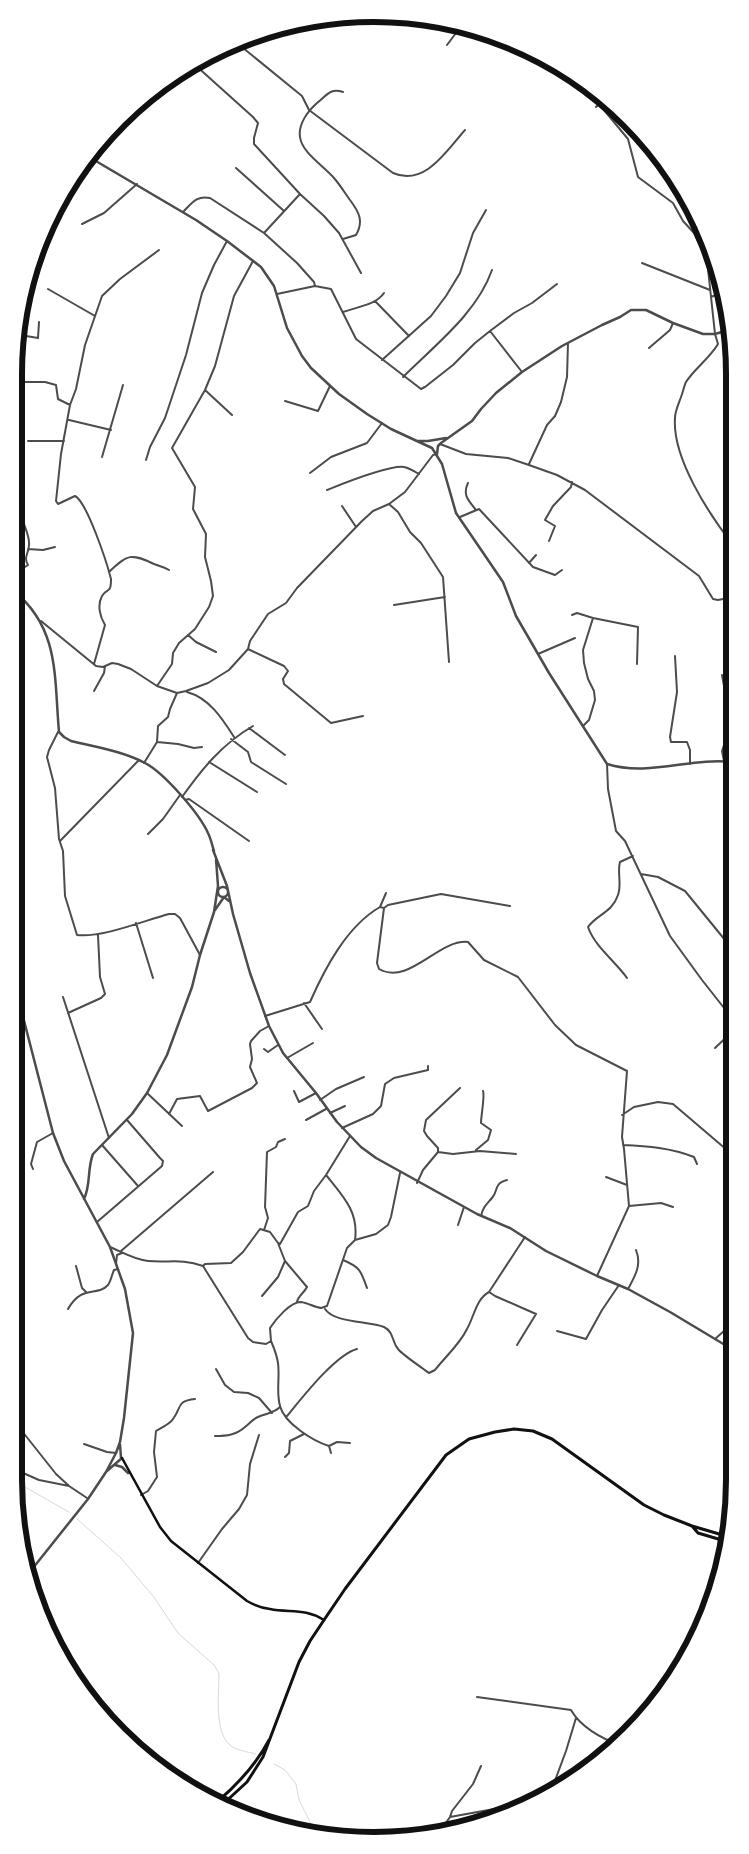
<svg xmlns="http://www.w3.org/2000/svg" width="749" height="1854" font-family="'Golos Text',sans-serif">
	<rect width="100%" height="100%" fill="#fff"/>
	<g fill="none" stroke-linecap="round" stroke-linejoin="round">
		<path stroke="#d9d9d9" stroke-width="1" d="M15,1486L25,1487L69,1512
			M77,1519L120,1557L153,1596L178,1633L215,1666L219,1674C219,1694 214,1732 230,1745C235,1750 248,1752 256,1754
			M274,1764L285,1770L296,1784L299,1800L316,1834"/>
		<path stroke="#4c4c4c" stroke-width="2" d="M237,43L302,96L309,110L393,173C425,187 447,150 465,130
			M447,45L456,33L455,25
			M194,64L253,117L258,123L254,138V144L300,194L324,216L339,233L361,273
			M596,107L599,104L628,139L638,177L673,203L683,221L694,233L706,258L708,269L715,334L718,344C709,359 695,368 686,382C684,386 683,392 681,397C679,403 675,411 675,418C672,458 709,514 733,545
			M236,168L284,211
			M183,212C192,203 197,195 210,198L264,233L297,263L314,282L315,286
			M82,224L104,213L137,184
			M264,233L300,194
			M343,239L356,235C364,221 359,212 350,200C345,193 340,185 334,178C324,166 302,153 300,137C298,124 308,111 317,103C327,95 330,88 343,92
			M699,243L708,238
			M642,263L710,290
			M48,289L95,316
			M277,294L315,286L331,289L356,339L421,389L425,387L453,365L475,343L490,331L514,313L532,303L557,284
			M711,297L723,292
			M375,301L409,336
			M343,312C357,307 376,305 384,293
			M490,331L522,372
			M20,335L38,338L39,322
			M649,348L670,330L673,323
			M382,360L431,316L446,296L460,273L473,233L486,210
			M403,377C435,345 477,313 492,270
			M14,382H45L56,385L58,399L70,405
			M205,390L232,415
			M285,401L318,411L330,386
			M69,420L111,430
			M28,441H64
			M440,444L466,454L508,458L529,465L557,475L585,490L699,576L713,599L718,600L733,597
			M102,457L123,385
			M146,460L150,447L165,418L186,355L202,293L214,265L227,241
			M529,464L547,425L555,416L561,402L567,377L568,343
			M310,473L331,457L367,443L382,423
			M468,483C462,495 469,501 476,510
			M327,490C342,484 389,465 404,467C409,468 414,471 419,474
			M389,504L398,512L410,532L421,543L443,577L449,662
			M342,506L356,527
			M460,517L479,509L533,567L555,575L562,570
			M549,541L555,526L545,520L553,506L571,487L572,482
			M28,549L43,550L55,547
			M529,563L536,555
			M109,572C128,554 131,553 154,564C159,566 164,567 169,570
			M14,574L28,565C23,557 29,553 29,545C30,539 26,530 24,524
			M394,605L445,597
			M572,615L577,613L593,618L638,627L637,664
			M41,621L96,666L103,667L112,663L118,664L131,669L157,686L177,693L186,691L208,683L229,670L248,649L250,641L268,614L286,603L297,588L362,521L373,511L389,504L405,492L433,455L437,454
			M188,635L196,642L216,652
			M248,649L284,666L288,671L283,679L284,684L331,723L363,716
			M538,654L575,638
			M675,656L677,692L670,737L671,742H687L690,750V764
			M94,664L105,625C100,617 97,605 102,596C107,587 111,595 111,579C107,563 87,502 75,496L58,504L56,501L61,454L70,405L76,389L85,345L102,296L120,279L159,250
			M722,675L732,729L724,745L722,751L724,761
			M157,686L172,664L173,653L179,643L195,629L209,607L213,596L211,581L205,557L206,534L193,509L195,487L172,448L205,390L215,366L234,296L253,261
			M94,691L104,673L105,666
			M187,692C209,698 222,718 234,737
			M583,726L589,720L595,700L594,691L588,679L584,663L583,650L593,618
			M249,728L285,755
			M58,732L49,750L47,757L55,788L59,839L63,851L65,896L77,935C102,938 143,921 169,914H175L180,918L200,955
			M231,739L248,752L251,762L286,784
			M157,742L178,744L194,748L202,747
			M209,762L257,792
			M144,763L157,742L158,726L168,717L170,709L177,693
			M607,764L608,789L616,831L625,841L670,936L702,980L728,1013L734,1016
			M182,797C202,769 222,744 253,726
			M185,800L189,799L249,841
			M148,834L163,819L180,795
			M724,834L727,790L732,762
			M60,841L139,760
			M641,874L658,877L685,891L734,951
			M380,907L386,893
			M384,908L377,963L379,969C409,986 438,939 468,942L484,960L518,977L555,1025L576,1045L627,1071L622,1137L624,1149L629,1206L597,1276
			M136,923L153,978
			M627,978C615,961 595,947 588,927C597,914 612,913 618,895C622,884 617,872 620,862L633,856
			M63,997L109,1138
			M304,1003L322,1029
			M68,1013L101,998L105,994L100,977L98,935
			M265,1016L310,1002C325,968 347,926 380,907L384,908L388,905L441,894L510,906
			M715,1048L734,1030
			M264,1049L268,1052L278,1045
			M287,1058L313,1043
			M294,1091L299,1102L316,1093
			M147,1093L182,1126
			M320,1100L336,1089L364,1077
			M330,1113L345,1106
			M169,1114L177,1099L200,1096L208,1111L252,1088L257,1083L250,1067L252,1059L250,1044L251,1041L260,1031L269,1026
			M622,1115L634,1107L658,1102L673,1104L734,1156
			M306,1120L326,1109
			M342,1128L373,1114L381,1106L385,1084L394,1078L428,1070V1066
			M102,1145L138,1186
			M623,1145C648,1146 671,1148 694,1157L697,1164
			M476,1150L488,1140L491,1130L481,1123C481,1116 485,1096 483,1091
			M438,1152L453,1154L480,1151L516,1154
			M33,1169L31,1164L37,1142L53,1133
			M326,1175C343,1196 359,1212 355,1240
			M606,1177L627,1185
			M417,1183L423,1170L438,1152V1148L427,1136L424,1131L426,1120L460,1088
			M629,1206L661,1203L673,1207
			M481,1216C483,1207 486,1205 492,1198C499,1190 493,1184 507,1180
			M97,1222L162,1166L163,1161L160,1158L127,1120
			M458,1225L464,1207
			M264,1230L268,1218L265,1207L267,1152L276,1147L278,1142L285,1139
			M278,1243L285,1261L307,1287C304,1293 298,1296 297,1302
			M110,1247C122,1252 135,1260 148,1261C169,1263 181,1258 203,1266L248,1338L253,1342L266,1344L271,1341L270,1328C276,1319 290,1302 301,1302C308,1303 314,1307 321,1308L327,1306L347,1248L355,1240L376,1234L388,1225L391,1217L400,1173
			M121,1251L213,1172
			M343,1260C360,1267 361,1271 367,1288
			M116,1264L117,1255L122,1253
			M76,1266L82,1288L86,1292
			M203,1266L205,1264L231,1263L243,1252L260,1229L270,1232L278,1243L280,1244L298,1212L308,1206L314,1191L326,1175L350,1136
			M628,1289C635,1276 642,1265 636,1250
			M489,1292L495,1296L536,1314L517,1345
			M262,1296L278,1277L285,1261
			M68,1309C82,1284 97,1297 108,1285C111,1281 112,1274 114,1270L118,1269
			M325,1309C334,1323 369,1321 384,1327C394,1332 392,1342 398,1349C404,1356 421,1367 429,1373L435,1370C445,1357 460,1344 467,1329C474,1317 476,1299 489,1292L525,1237
			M557,1331L586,1339L602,1310L619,1285
			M715,1339L735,1321
			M271,1341C274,1348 277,1356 278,1363C280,1377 276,1392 280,1406C284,1423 313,1441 329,1446L337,1442L350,1443
			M216,1369L225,1385L234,1392L248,1393L259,1398L272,1413
			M287,1416C302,1398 335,1355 357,1349
			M14,1421L56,1474L69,1486L87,1498
			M215,1436C227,1436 236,1435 245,1427C250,1423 253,1419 258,1417C266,1413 273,1414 280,1407
			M84,1444L107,1452L116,1453
			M329,1446L331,1453
			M285,1457L289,1453L290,1441L304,1434
			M14,1469L39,1480L69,1486
			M141,1495L148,1491L157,1477L154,1452L156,1431C161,1428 170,1424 173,1419C182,1407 176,1401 195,1399
			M198,1563L222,1529L239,1509L247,1495L250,1464L259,1435
			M30,1581L32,1590
			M42,1616L51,1625L52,1639
			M477,1697L571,1710C580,1726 601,1739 619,1744
			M550,1794L566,1751L576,1718
			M450,1817L452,1811L473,1784L481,1766
			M438,1834L450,1817L505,1807L511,1808"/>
		<path stroke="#4c4c4c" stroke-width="2.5" d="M89,157L196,220L227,241L261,267L274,286L287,328L302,356L311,368L339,394L367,414L391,429L432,448L442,464L456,513L503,582L516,616L549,673L607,764C649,777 691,757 733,762
			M417,441H428L446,438
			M437,454L438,446L441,443L472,421L481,409L496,393L522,372L562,346L602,325L620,317L631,310H646L673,323L703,334H715L732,329
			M14,591C60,629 54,677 59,732L64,737L71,741C95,747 123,751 145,763C164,773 199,813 208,833C211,839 212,845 214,851
			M213,850L227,886L233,914L250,973L269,1026L283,1053L316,1093L337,1122L361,1147L376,1158L477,1214L510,1228L546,1251L597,1276L628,1289L670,1312L735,1351
			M218 892a5 5 0 1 1 10 0a5 5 0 1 1-10 0Z
			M215,910L224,897L229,901
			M14,982L53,1133L64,1161L110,1247L125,1289L133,1333L124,1418L120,1442L116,1453L106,1472L88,1499L29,1573
			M84,1199C91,1185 87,1169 93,1154L132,1114L147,1093L167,1055L192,987L200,955L214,912L218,886L216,859
			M120,1444L121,1458
			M115,1465L122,1467L128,1473
			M107,1471L122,1458"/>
		<path stroke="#111" stroke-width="2.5" d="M122,1458L160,1527L171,1541L247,1601C254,1605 261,1608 270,1609C290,1613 305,1608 324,1620"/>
		<path stroke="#111" stroke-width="3" d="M692,1526L698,1533L725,1541
			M217,1802C238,1784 256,1765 269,1740
			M222,1805L247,1782L263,1757L299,1662L310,1641L324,1620L345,1589L446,1455L469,1439L495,1432L514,1429L533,1431L552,1439L644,1505L664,1515L692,1526L726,1536"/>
	</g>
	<path d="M0 0H749V1854H0ZM374 22H374A352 352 0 0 1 726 374V1480A352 352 0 0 1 374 1832H374A352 352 0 0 1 22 1480V374A352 352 0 0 1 374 22Z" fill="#fff" fill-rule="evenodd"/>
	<path fill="none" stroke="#111" stroke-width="6" d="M374 22H374A352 352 0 0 1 726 374V1480A352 352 0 0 1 374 1832H374A352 352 0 0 1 22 1480V374A352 352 0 0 1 374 22Z"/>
</svg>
